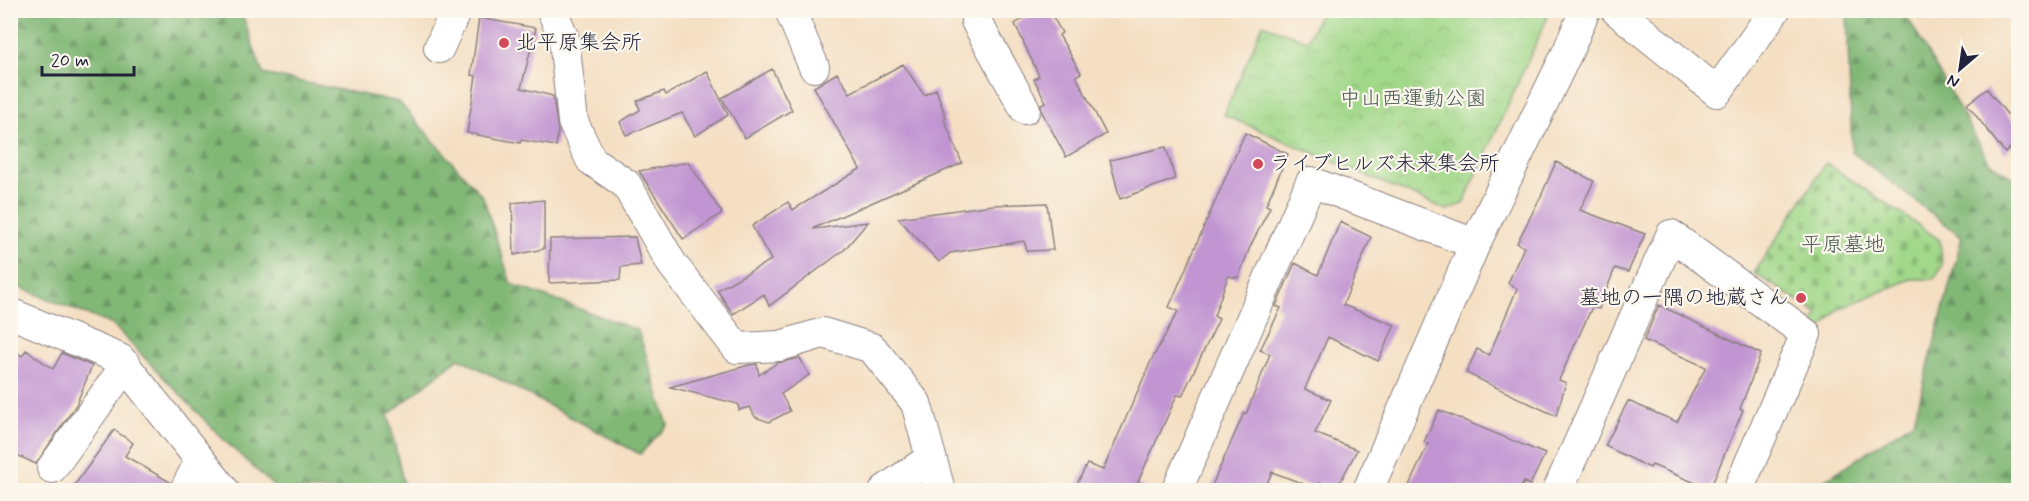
<svg xmlns="http://www.w3.org/2000/svg" width="2029" height="501" font-family="Mynerve,'Klee One',sans-serif">
	<defs>
		<pattern id="forest-firs" width="22" height="20" patternUnits="userSpaceOnUse" patternTransform="scale(1.5)"><rect width="22" height="20" fill="#81b876"/><path d="M5 1l3.5 6h-7zM16 11l3.5 6h-7z" fill="#699562"/></pattern>
		<pattern id="cemetery-stones" width="16" height="16" patternUnits="userSpaceOnUse" patternTransform="scale(1.5)"><rect width="16" height="16" fill="#a2d88a"/><path d="M2 7V4a2 2 0 0 1 4 0v3zM10 15v-3a2 2 0 0 1 4 0v3z" fill="#8bb978"/></pattern>
		<pattern id="park-crowns" width="20" height="18" patternUnits="userSpaceOnUse" patternTransform="scale(1.5)"><rect width="20" height="18" fill="#a2d88a"/><path d="M2 6a3 3 0 1 1 6 0M12 15a3 3 0 1 1 6 0" fill="none" stroke="#8bb978"/></pattern>
	</defs>
	<rect width="100%" height="100%" fill="#fbf7ec"/>
	<filter id="ink" filterUnits="userSpaceOnUse"><feTurbulence type="fractalNoise" baseFrequency=".0167" numOctaves="2"/><feDisplacementMap in="SourceGraphic" scale="12" xChannelSelector="R" yChannelSelector="G"/><feConvolveMatrix kernelMatrix="1 2 1 2 8 2 1 2 1" color-interpolation-filters="sRGB"/></filter>
	<filter id="wash" filterUnits="userSpaceOnUse"><feTurbulence type="fractalNoise" baseFrequency=".008" numOctaves="4" result="noise"/><feDisplacementMap in="SourceGraphic" scale="24" xChannelSelector="R" yChannelSelector="G"/><feGaussianBlur stdDeviation="1.35" result="paint"/><feColorMatrix in="noise" values="0 0 0 0 0 0 0 0 0 0 0 0 0 0 0 0 0 1.4 0 .05"/><feComposite in="paint" operator="in"/></filter>
	<g filter="url(#wash)">
		<rect width="100%" height="100%" fill="#f4dfc3"/>
		<path fill="url(#forest-firs)" stroke="#526d58" stroke-width="1.5" d="M1852,10L1904,11L1990,163L2018,181V490H1810L1914,421L1962,237L1852,152L1847,12Z
			M10,11H241L263,74L399,102L483,197L511,284L638,330L668,425L640,454L459,358L388,415L405,490H278L225,441L113,325L11,284Z"/>
		<path fill="url(#cemetery-stones)" stroke="#627d62" stroke-width="1.5" d="M1826,163L1940,240L1942,266L1934,279H1911L1837,310L1820,331L1811,326L1818,313L1754,273Z"/>
		<path fill="url(#park-crowns)" stroke="#627d62" stroke-width="1.5" d="M1543,11L1549,14L1463,204L1447,210L1224,115L1263,24L1307,41L1321,11Z"/>
		<g id="blocks">
			<path fill="#c194d2" d="M1036,10H1049L1062,33L1059,35L1081,73L1076,76L1106,134L1066,157L1042,112L1041,104L1046,102L1034,79L1039,76L1015,24Z
				M479,18L536,28L521,88L553,96L558,131L556,146L521,140L520,143L467,133L476,76L471,75Z
				M903,64L924,95L936,89L946,118L944,119L962,163L814,228V229L868,222L844,250L769,306L764,294L733,314L717,290L771,260L752,226L788,202L793,210L860,169L814,87L837,73L850,93Z
				M772,69L792,110L745,138L722,98Z
				M707,71L728,115L695,136L682,113L626,135L620,122L640,110L637,101L664,91L666,95Z
				M1987,89L2019,129V139L2005,153L1967,104Z
				M1245,133L1288,154L1266,205L1270,207L1250,247L1238,278L1228,276L1214,316L1219,319L1182,396L1177,395L1137,484L1150,490H1074L1087,464L1103,470L1151,361L1178,311L1169,307Z
				M1166,147L1175,179L1120,199L1110,160Z
				M688,162L722,213L683,239L639,171Z
				M1556,162L1594,181L1580,210L1645,234L1628,272L1615,268L1599,309L1592,307L1559,380L1566,383L1556,416L1466,373L1477,349L1489,355L1517,289L1508,283L1524,247L1517,243L1541,196Z
				M544,200V249L514,255L512,203Z
				M1047,203L1053,250L1027,251L1024,241L950,253L939,262L898,218L993,205Z
				M1340,222L1371,237L1343,305L1395,325L1378,361L1328,337L1305,389L1331,400L1315,433L1357,450L1337,488L1320,483L1317,489L1272,472L1264,490H1210L1244,413L1246,414L1270,354L1260,350L1281,308L1276,306L1295,263L1318,275Z
				M635,237L641,265L621,267L620,280L549,283L550,239Z
				M1659,305L1761,354L1740,409L1743,410L1710,489L1652,465L1650,468L1605,446L1628,401L1677,422L1706,367L1644,340Z
				M10,347L22,356L26,350L53,369L62,353L92,366L76,405L36,464L10,452Z
				M800,358L809,375L781,394L790,411L769,422L755,417L750,407L739,410L738,404L670,387L749,365L757,364L759,375L777,363Z
				M1439,410L1545,454L1530,485L1524,482L1519,490H1407L1428,444L1424,442Z
				M114,430L133,443L125,456L170,482L168,490H71Z"/>
		</g>
	</g>
	<g filter="url(#ink)">
		<use href="#blocks" fill-opacity="0" stroke="#8b807f" stroke-width="1.5"/>
		<g fill="none" stroke-linecap="round" stroke-linejoin="round">
			<defs>
				<path id="minor" d="M552,10L564,39L573,122L591,160L626,184L672,264L737,348L780,346L823,333L872,348L916,403L940,490
					M799,10L791,13L814,67
					M977,10L976,21L1025,109
					M1616,10L1717,92L1775,10
					M439,48L456,10
					M10,313L120,359L224,490
					M52,468L126,365
					M185,490L200,461
					M885,490L931,458
					M1177,490L1311,182L1475,244
					M1368,490L1475,244L1568,51L1585,10
					M1558,490L1671,235L1806,334L1738,490"/>
			</defs>
			<use href="#minor" stroke="#8b807f" stroke-width="32"/>
			<use href="#minor" stroke="#fff" stroke-width="30"/>
		</g>
	</g>
	<g fill="#d1495b" stroke="#fbf7ec" stroke-width="2">
		<circle cx="504" cy="43" r="6"/>
		<circle cx="1258" cy="164" r="6"/>
		<circle cx="1801" cy="298" r="6"/>
	</g>
	<g text-anchor="middle" dominant-baseline="central" stroke-width="4.5" stroke-linejoin="round" paint-order="stroke">
		<g font-size="21" fill="#22223b" stroke="#fbf7ec" text-anchor="start">
			<text x="516" y="43">北平原集会所</text>
			<text x="1270" y="164">ライブヒルズ未来集会所</text>
			<text x="1789" y="298" text-anchor="end">墓地の一隅の地蔵さん</text>
		</g>
		<g font-size="21" fill="#485953" stroke="#fbf7ec">
			<text x="1413" y="99">中山西運動公園</text>
			<text x="1843" y="245">平原墓地</text>
		</g>
	</g>
	<rect width="2029" height="501" fill="none" stroke="#fbf7ec" stroke-width="36"/>
	<g transform="translate(1960 69) rotate(209)" stroke="#fbf7ec" stroke-width="4.5" paint-order="stroke">
	<path d="M0-4.5L10 22L0 15L-10 22Z" fill="#22223b"/>
	<text y="-9" font-size="16" font-weight="bold" text-anchor="middle" fill="#22223b">N</text>
	</g>
	<path d="M42 66v9h92v-9" fill="none" stroke="#22223b" stroke-width="3"/>
	<text x="51" y="66" font-size="18" fill="#22223b" stroke="#fbf7ec" stroke-width="4.5" paint-order="stroke">20 m</text>
</svg>
